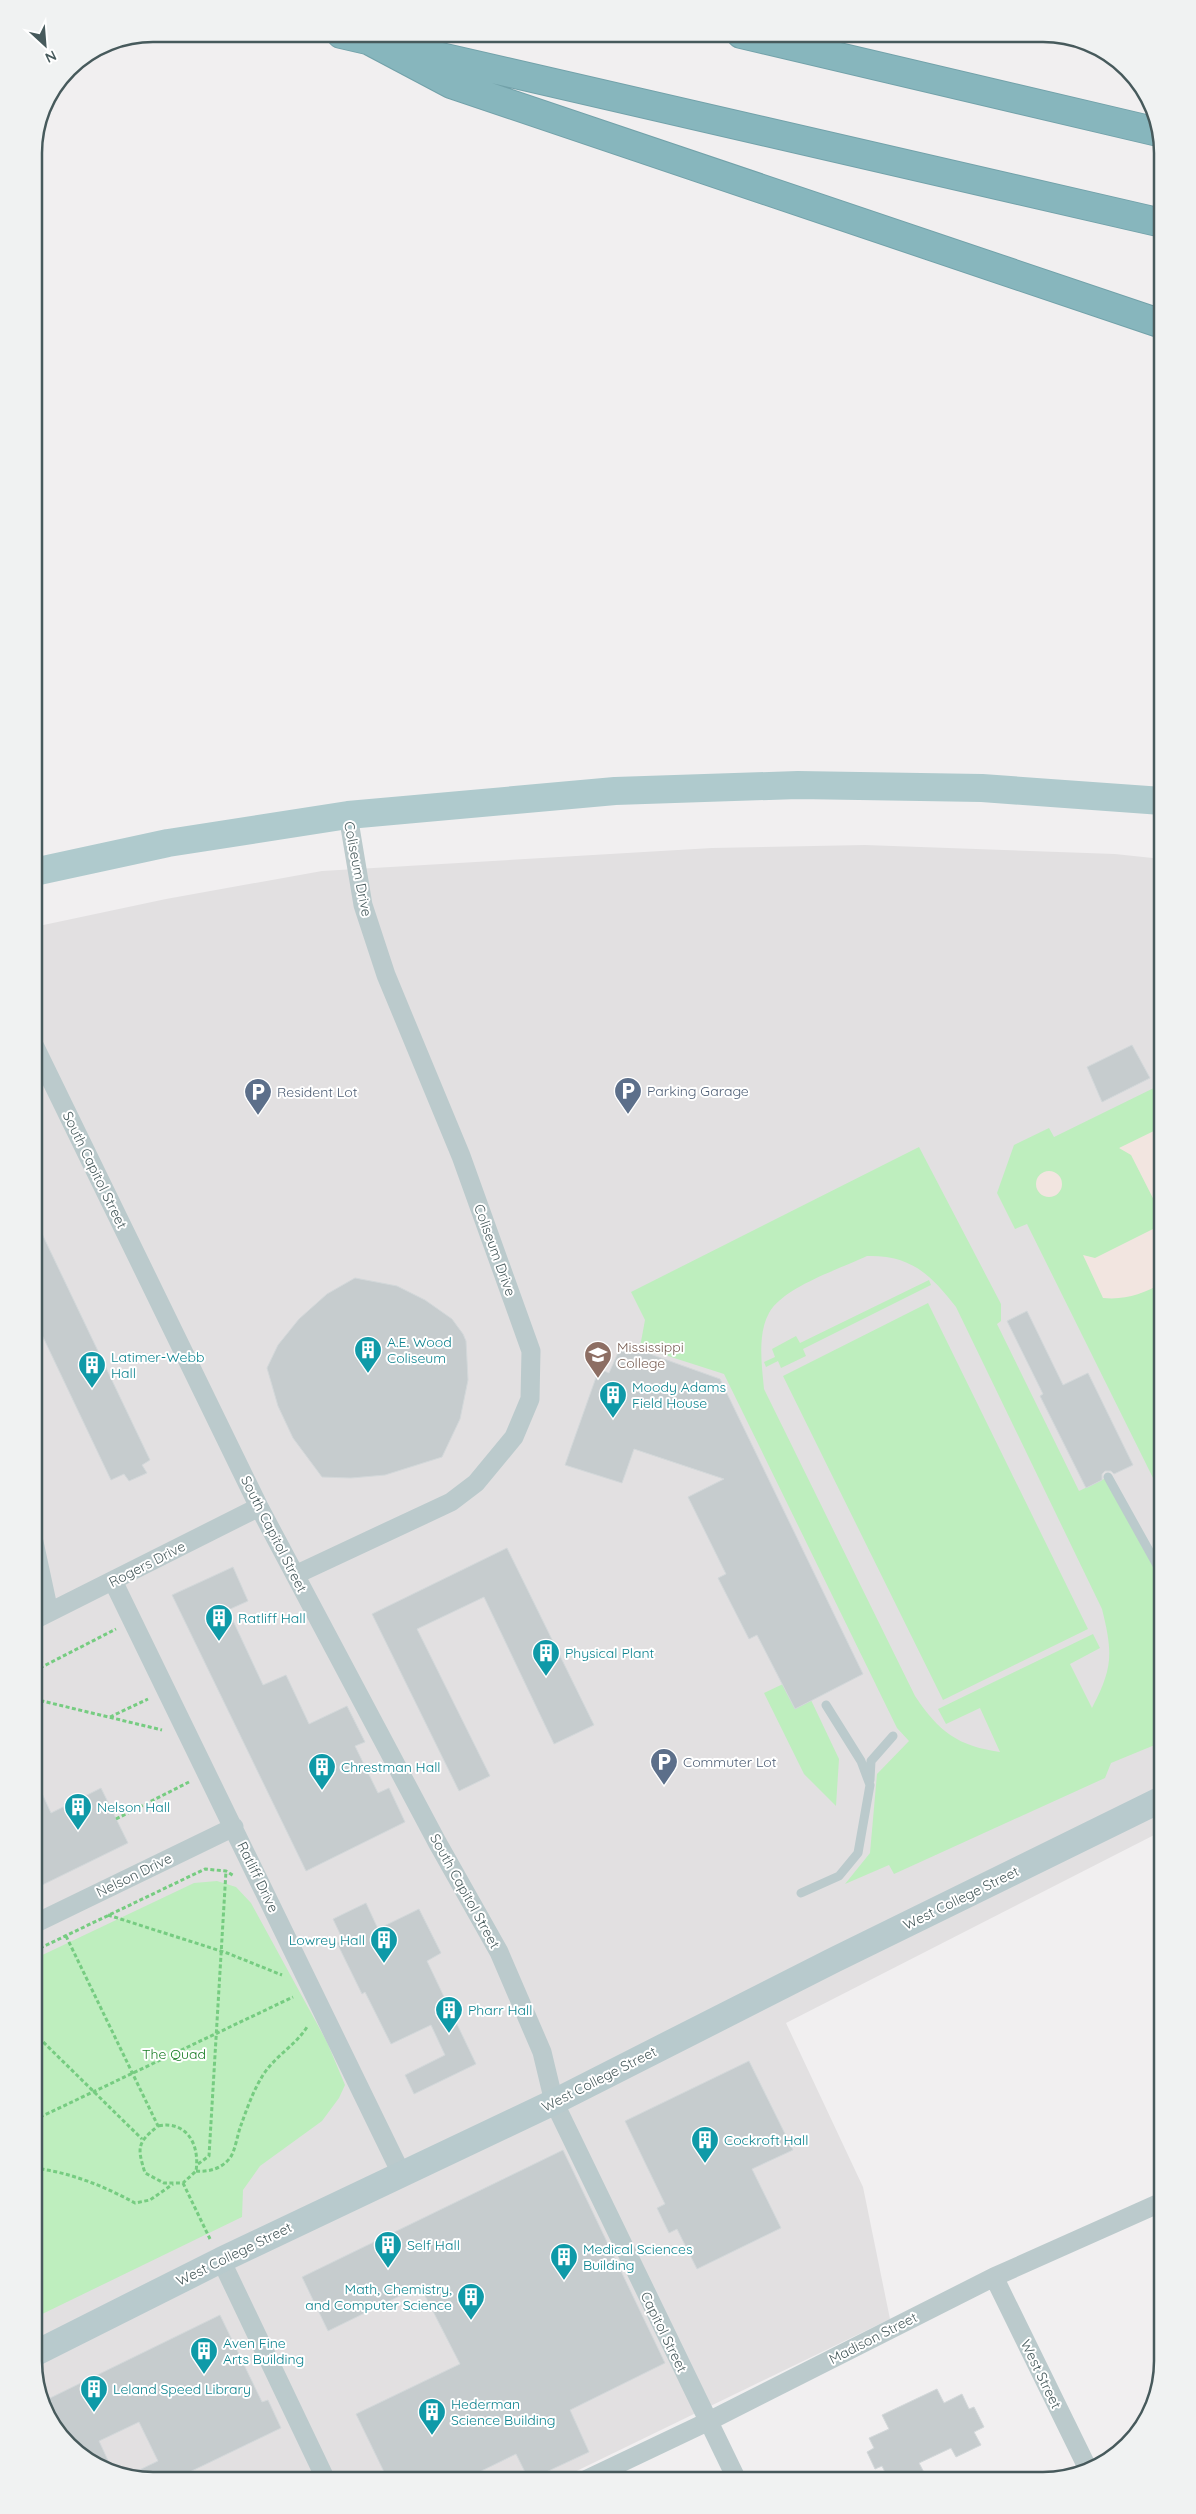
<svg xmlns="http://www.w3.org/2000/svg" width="1196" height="2514" font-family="Quicksand,sans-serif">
	<rect width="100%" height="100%" fill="#f1eff0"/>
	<path fill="#e2e0e1" d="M865,845L1115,854L1162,859V1831L786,2023L863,2187L890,2319L558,2480H146L81,2456L43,2406L34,2360V927L166,899L322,871L712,848Z"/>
	<path fill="#beeebe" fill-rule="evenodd" d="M1162,1084V1490H1159L1027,1224L1015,1229L997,1193L1014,1145L1049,1128L1054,1137Z
		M919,1147L1001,1304V1321L997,1324L1079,1491L1108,1477L1162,1574V1742L1111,1763L1105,1778L894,1874L889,1865L845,1884L870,1853L877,1774L909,1741L897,1728L724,1374L640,1347L645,1320L631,1292ZM867,1256C911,1255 930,1274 956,1307L1102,1609C1113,1653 1113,1668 1092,1708L1070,1664L1100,1648L1093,1634L938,1709L946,1724L980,1708L1000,1752C958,1746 939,1732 915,1696L764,1389C762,1366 757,1335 769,1313C783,1287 840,1269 867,1256Z
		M929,1280L931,1285L803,1349L806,1356L781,1368L778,1361L766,1367L764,1362L775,1357L772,1349L796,1336L800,1343Z
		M928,1303L1088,1629L943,1700L783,1376Z
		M783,1684L811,1700L839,1759L836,1806L804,1774L764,1693Z
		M217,1881L236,1887L251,1903L327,2042L345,2085L339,2098L322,2121L260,2166L243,2190L242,2217L34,2318V1959L194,1883Z"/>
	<path fill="#f2e5e0" d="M1162,1127V1283C1143,1294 1126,1300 1103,1298L1083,1255L1095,1258L1155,1228L1161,1214L1131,1155L1119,1148Z
		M1036 1184a13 13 0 1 1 26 0a13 13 0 1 1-26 0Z"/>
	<path fill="#c6ccce" stroke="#d3d8da" d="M1132,1045L1150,1078L1102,1102L1087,1067Z
		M34,1217L150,1460L142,1465L147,1473L129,1481L124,1474L111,1480L34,1318Z
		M355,1278L397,1286L425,1300L452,1319L463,1334L466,1341L468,1380L460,1419L442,1457L385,1475L351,1478L322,1477L293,1438L278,1406L267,1368L278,1345L299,1319L327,1294Z
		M1027,1311L1063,1385L1088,1373L1133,1465L1114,1474L1111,1471H1105L1102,1474V1480L1086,1488L1040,1396L1043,1394L1007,1321Z
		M622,1344L720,1379L863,1674L795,1709L757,1635L749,1639L718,1578L726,1574L688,1497L724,1479L634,1449L622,1483L565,1465L599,1369L609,1373Z
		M507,1548L594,1725L554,1744L484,1597L417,1629L490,1776L459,1791L372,1614Z
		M233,1567L248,1601L228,1610L263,1685L286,1675L309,1724L347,1706L365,1742L355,1746L378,1793L389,1788L405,1822L306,1871L172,1595Z
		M34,1776L51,1813L101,1788L128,1843L34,1889Z
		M366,1903L378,1929L419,1909L441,1953L427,1961L476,2064L414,2094L405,2075L445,2055L431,2025L391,2044L365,1992L362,1994L337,1943L343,1940L333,1919Z
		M749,2061L793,2150L752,2169L781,2228L697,2269L677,2229L669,2233L657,2208L665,2204L625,2121Z
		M563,2150L665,2363L570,2410L589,2452L529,2480L516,2454L463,2480H388L356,2414L460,2364L420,2286L328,2331L302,2277Z
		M220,2315L262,2402L268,2400L281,2428L173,2480H146L131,2474L158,2461L139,2422L99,2441L111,2467L81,2456L43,2406L42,2402Z
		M937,2389L944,2403L962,2394L969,2409L974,2407L984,2427L974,2432L981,2445L956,2457L951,2448L919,2463L928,2480H889L882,2466L875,2469L867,2452L874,2448L869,2438L889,2429L882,2415Z"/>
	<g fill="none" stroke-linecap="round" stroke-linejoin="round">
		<defs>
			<path id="highway" d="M341,34L1162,223
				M741,34L1158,132
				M366,39L451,84L1162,324"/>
		</defs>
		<use href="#highway" stroke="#72a1a9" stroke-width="30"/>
		<path stroke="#76cc81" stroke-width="3" stroke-dasharray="4 2.5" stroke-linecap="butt" d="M34,1671L116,1629
			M34,1699L162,1730
			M110,1717L148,1699
			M116,1819L189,1782
			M108,1915L227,1953L282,1975
			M66,1936L158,2126C137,2143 137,2147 145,2173L164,2183H183L196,2171C200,2145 187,2120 158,2126
			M34,1951L205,1869L226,1871L234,1876
			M34,1960L37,1950
			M34,2033L142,2139
			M34,2120L293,1997
			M198,2164L209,2156L226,1871
			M34,2168C69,2172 104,2186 135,2203L150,2200L173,2184
			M196,2171C209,2172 221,2169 230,2158C235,2151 237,2137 240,2128C246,2111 253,2091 263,2075C276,2055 295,2046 307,2027
			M183,2183L210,2239"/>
		<path stroke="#bbcacc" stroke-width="9" d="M1108,1477L1162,1574
			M870,1780L871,1761L893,1736
			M801,1893L839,1876L858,1853L870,1785L861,1761L826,1705"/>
		<path stroke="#bbcacc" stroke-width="19" d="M34,1045L259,1507L437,1842L499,1952L542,2052L554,2102L737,2480
			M34,1542L49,1612
			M295,1575L451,1502L476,1483L514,1437L530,1399L531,1351L461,1156L386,975L363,905L348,815
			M113,1581L401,2173
			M34,1620L259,1507
			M34,1924L234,1827
			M221,2260L326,2480
			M994,2277L1089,2471
			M585,2480L707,2422L994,2277L1162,2202"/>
		<path stroke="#b8cacd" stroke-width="26" d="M34,2354L221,2260L554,2102L834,1960L1162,1799"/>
		<path stroke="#afcacd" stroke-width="28" d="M34,872L168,843L348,815L615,791L798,785L982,788L1162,801"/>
		<use href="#highway" stroke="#87b6bd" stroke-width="28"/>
	</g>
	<defs>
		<symbol id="parking-pin" viewBox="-11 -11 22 30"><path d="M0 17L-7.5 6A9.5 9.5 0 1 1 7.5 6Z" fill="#5c6f8a" stroke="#fff"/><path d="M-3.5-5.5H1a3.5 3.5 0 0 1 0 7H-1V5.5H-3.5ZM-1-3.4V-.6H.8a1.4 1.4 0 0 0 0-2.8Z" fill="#fff"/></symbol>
		<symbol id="building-pin" viewBox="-11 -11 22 30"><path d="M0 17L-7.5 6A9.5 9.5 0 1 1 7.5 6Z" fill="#0f9aa8" stroke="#fff"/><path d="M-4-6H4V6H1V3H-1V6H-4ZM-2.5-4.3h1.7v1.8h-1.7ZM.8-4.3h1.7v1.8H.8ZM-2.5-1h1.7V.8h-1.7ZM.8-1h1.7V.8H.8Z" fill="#fff"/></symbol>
		<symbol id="university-pin" viewBox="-11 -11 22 30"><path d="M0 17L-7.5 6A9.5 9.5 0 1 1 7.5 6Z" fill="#8d6e63" stroke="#fff"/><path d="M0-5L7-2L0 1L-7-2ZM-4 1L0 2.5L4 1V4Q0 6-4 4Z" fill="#fff"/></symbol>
	</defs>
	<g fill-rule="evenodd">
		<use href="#parking-pin" x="612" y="1075" width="32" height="43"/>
		<use href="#parking-pin" x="242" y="1076" width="32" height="43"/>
		<use href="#building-pin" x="352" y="1334" width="32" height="43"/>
		<use href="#university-pin" x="582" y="1339" width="32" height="43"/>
		<use href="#building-pin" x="76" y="1349" width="32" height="43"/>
		<use href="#building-pin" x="597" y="1379" width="32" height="43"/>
		<use href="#building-pin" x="203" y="1602" width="32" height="43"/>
		<use href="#building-pin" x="530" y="1637" width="32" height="43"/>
		<use href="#parking-pin" x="648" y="1746" width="32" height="43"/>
		<use href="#building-pin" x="306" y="1751" width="32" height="43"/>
		<use href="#building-pin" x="62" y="1791" width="32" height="43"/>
		<use href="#building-pin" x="368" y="1924" width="32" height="43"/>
		<use href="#building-pin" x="433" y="1994" width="32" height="43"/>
		<use href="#building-pin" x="689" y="2124" width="32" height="43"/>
		<use href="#building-pin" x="372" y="2229" width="32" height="43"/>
		<use href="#building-pin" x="548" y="2241" width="32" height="43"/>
		<use href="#building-pin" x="455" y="2281" width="32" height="43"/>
		<use href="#building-pin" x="188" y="2335" width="32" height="43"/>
		<use href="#building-pin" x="78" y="2373" width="32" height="43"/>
		<use href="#building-pin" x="416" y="2396" width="32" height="43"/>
	</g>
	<g text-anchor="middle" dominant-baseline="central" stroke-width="4" stroke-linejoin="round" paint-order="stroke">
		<g font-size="14" fill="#475a5c" stroke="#fff">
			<text transform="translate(358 869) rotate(79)">Coliseum Drive</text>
			<text transform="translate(95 1170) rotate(64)">South Capitol Street</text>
			<text transform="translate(495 1250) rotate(70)">Coliseum Drive</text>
			<text transform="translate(274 1534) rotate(63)">South Capitol Street</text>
			<text transform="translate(147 1564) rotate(-27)">Rogers Drive</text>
			<text transform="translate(134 1875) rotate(-26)">Nelson Drive</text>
			<text transform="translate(258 1877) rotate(64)">Ratliff Drive</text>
			<text transform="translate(465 1891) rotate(61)">South Capitol Street</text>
			<text transform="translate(961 1898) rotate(-26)">West College Street</text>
			<text transform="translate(599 2079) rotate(-27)">West College Street</text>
			<text transform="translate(234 2254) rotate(-26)">West College Street</text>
			<text transform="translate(664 2332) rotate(64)">Capitol Street</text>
			<text transform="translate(873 2338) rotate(-27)">Madison Street</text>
			<text transform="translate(1041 2374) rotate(64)">West Street</text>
		</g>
		<g font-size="14" fill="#4e5e75" stroke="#fff" text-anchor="start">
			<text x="647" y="1091">Parking Garage</text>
			<text x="277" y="1092">Resident Lot</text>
			<text x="683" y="1762">Commuter Lot</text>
		</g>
		<g font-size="14" fill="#0d838f" stroke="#fff" text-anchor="start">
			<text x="387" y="1342">A.E. Wood<tspan x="387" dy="16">Coliseum</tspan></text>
			<text x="111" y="1357">Latimer-Webb<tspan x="111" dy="16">Hall</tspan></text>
			<text x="632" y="1387">Moody Adams<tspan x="632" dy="16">Field House</tspan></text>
			<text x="238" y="1618">Ratliff Hall</text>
			<text x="565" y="1653">Physical Plant</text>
			<text x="341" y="1767">Chrestman Hall</text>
			<text x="97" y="1807">Nelson Hall</text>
			<text x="365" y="1940" text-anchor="end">Lowrey Hall</text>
			<text x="468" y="2010">Pharr Hall</text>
			<text x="724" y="2140">Cockroft Hall</text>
			<text x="407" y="2245">Self Hall</text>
			<text x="583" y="2249">Medical Sciences<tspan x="583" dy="16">Building</tspan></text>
			<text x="452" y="2289" text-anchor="end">Math, Chemistry,<tspan x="452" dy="16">and Computer Science</tspan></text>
			<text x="223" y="2343">Aven Fine<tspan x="223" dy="16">Arts Building</tspan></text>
			<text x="113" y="2389">Leland Speed Library</text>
			<text x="451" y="2404">Hederman<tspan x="451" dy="16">Science Building</tspan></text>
		</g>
		<g font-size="14" fill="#785e54" stroke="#fff" text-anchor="start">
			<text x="617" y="1347">Mississippi<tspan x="617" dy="16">College</tspan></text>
		</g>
		<g font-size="14" fill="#187d24" stroke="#fff">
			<text x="174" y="2054">The Quad</text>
		</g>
	</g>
	<path d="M0 0H1196V2514H0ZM153 42H1043A111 111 0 0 1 1154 153V2361A111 111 0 0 1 1043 2472H153A111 111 0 0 1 42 2361V153A111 111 0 0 1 153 42Z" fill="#f0f2f2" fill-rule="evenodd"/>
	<path fill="none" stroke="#475a5c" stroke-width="2.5" d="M153 42H1043A111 111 0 0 1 1154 153V2361A111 111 0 0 1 1043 2472H153A111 111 0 0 1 42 2361V153A111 111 0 0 1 153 42Z"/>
	<g transform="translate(45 45) rotate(154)" stroke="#ffffff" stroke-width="4" paint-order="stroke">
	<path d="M0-4L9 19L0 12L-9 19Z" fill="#475a5c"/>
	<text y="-8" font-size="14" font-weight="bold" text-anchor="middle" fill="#475a5c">N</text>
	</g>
</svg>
